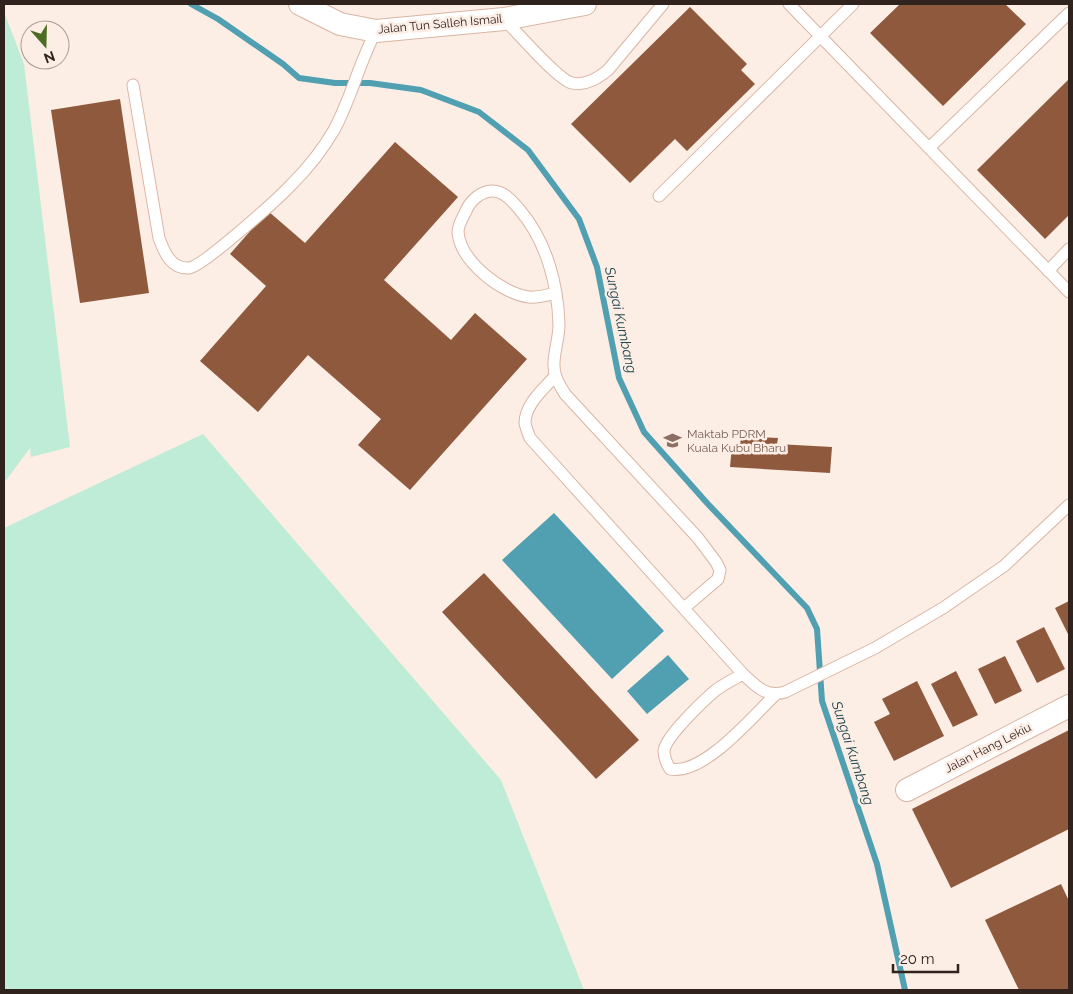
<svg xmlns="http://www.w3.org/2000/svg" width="1073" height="994" font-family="Raleway,sans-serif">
	<rect width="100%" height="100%" fill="#fcede5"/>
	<path fill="#bfecd6" d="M4,12L24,64L70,447L31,457L30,448L7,479L4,481Z
		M203,434L501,780L584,990H4V528Z"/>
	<path fill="#50a0b2" d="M554,513L664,631L612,679L502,560Z
		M668,655L689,679L647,714L627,691Z"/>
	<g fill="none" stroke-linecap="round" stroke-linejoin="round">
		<path stroke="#50a0b2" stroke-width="6" d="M191,4L218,19L283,64L299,78L335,83H370L421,90L479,112L528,150L579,219L597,267L619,378L644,432L707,503L807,608L817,629L822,701L877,864L905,990"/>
	</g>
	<path fill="#8f593e" d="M900,4H1005L1026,24L943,106L870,33Z
		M690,7L747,64L741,70L755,84L687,151L675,139L630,183L571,124Z
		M1069,79V215L1045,239L977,170Z
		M120,99L149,293L80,303L51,110Z
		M395,142L458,197L384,280L451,340L475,313L527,359L410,490L358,445L381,419L308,355L258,412L200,361L266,286L230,254L268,211L305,243Z
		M741,436L778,438L777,444L832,447L830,473L730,467L732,445L740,446Z
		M484,573L639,740L596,779L442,612Z
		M1069,601V636L1055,608Z
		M1044,627L1065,669L1037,683L1016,641Z
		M1005,656L1022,691L995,704L978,669Z
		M956,671L978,715L953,727L931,684Z
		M917,681L944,736L894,761L874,722L890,714L882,699Z
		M1069,730V829L951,888L912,809Z
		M1061,884L1069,901V990H1019L985,920Z"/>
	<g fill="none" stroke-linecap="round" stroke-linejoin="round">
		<defs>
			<path id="lane" d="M789,4L1069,292
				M504,19C516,31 558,80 572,83C586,86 598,78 608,70L663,4
				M133,85L159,238C164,251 170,269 189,268C202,267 279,198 292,184C308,168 323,149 334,130C351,99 359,63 376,31
				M929,148L1069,13
				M659,196L853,4
				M1048,271L1069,249
				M556,293C548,295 537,298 529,297C502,294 460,261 458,232C458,225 463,217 466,211C470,201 480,192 491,191C503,190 512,201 519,209C546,240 558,284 559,325C559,342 550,361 556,377C558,383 562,389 565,394L698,538L716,562L720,570L718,579L684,608
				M555,376C544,389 525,404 525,423C526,428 528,433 530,438L743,674C756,686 766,698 785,692L875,648L943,608L1004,566L1069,505
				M743,674C734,679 724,684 716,690C704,700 665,737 664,751C664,758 667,764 670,769C703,776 752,717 775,695"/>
			<path id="street" d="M300,4L340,24L376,31L504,19L585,4
				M907,790L1069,706"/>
		</defs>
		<use href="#lane" stroke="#dab5a3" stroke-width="13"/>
		<use href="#street" stroke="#dab5a3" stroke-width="24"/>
		<use href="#lane" stroke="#fff" stroke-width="11"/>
		<use href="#street" stroke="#fff" stroke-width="22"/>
	</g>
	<defs>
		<symbol id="university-bare" viewBox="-9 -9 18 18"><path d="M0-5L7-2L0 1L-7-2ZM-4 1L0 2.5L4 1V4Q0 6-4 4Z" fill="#8d6e63" stroke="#fcede5" stroke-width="2.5" paint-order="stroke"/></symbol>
	</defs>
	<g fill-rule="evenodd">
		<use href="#university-bare" x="660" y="428" width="25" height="25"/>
	</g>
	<g text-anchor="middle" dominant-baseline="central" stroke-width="5" stroke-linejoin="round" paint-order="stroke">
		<g font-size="12" fill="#30221c" stroke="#fcede5">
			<text transform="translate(440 24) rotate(-5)">Jalan Tun Salleh Ismail</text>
			<text transform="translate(988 748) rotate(-27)">Jalan Hang Lekiu</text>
		</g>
		<g font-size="12" fill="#785e54" stroke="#fcede5" text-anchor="start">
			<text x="687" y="434">Maktab PDRM<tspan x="687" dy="14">Kuala Kubu Bharu</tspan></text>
		</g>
		<g font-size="14" font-style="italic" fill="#21474f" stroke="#fcede5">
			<text transform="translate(621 320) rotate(78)">Sungai Kumbang</text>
			<text transform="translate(853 753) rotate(72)">Sungai Kumbang</text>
		</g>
	</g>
	<rect width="1073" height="994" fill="none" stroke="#30221c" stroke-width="10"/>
	<g transform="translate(45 45) rotate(160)"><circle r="24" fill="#fcede5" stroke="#aa9c95"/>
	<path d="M0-4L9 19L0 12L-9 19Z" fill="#4b6c22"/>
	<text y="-8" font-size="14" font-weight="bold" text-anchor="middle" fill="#30221c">N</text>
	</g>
	<path d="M893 964v8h65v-8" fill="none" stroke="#30221c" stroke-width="2.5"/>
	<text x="900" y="964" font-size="15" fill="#30221c" stroke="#fcede5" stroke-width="4" paint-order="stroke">20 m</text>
</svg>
